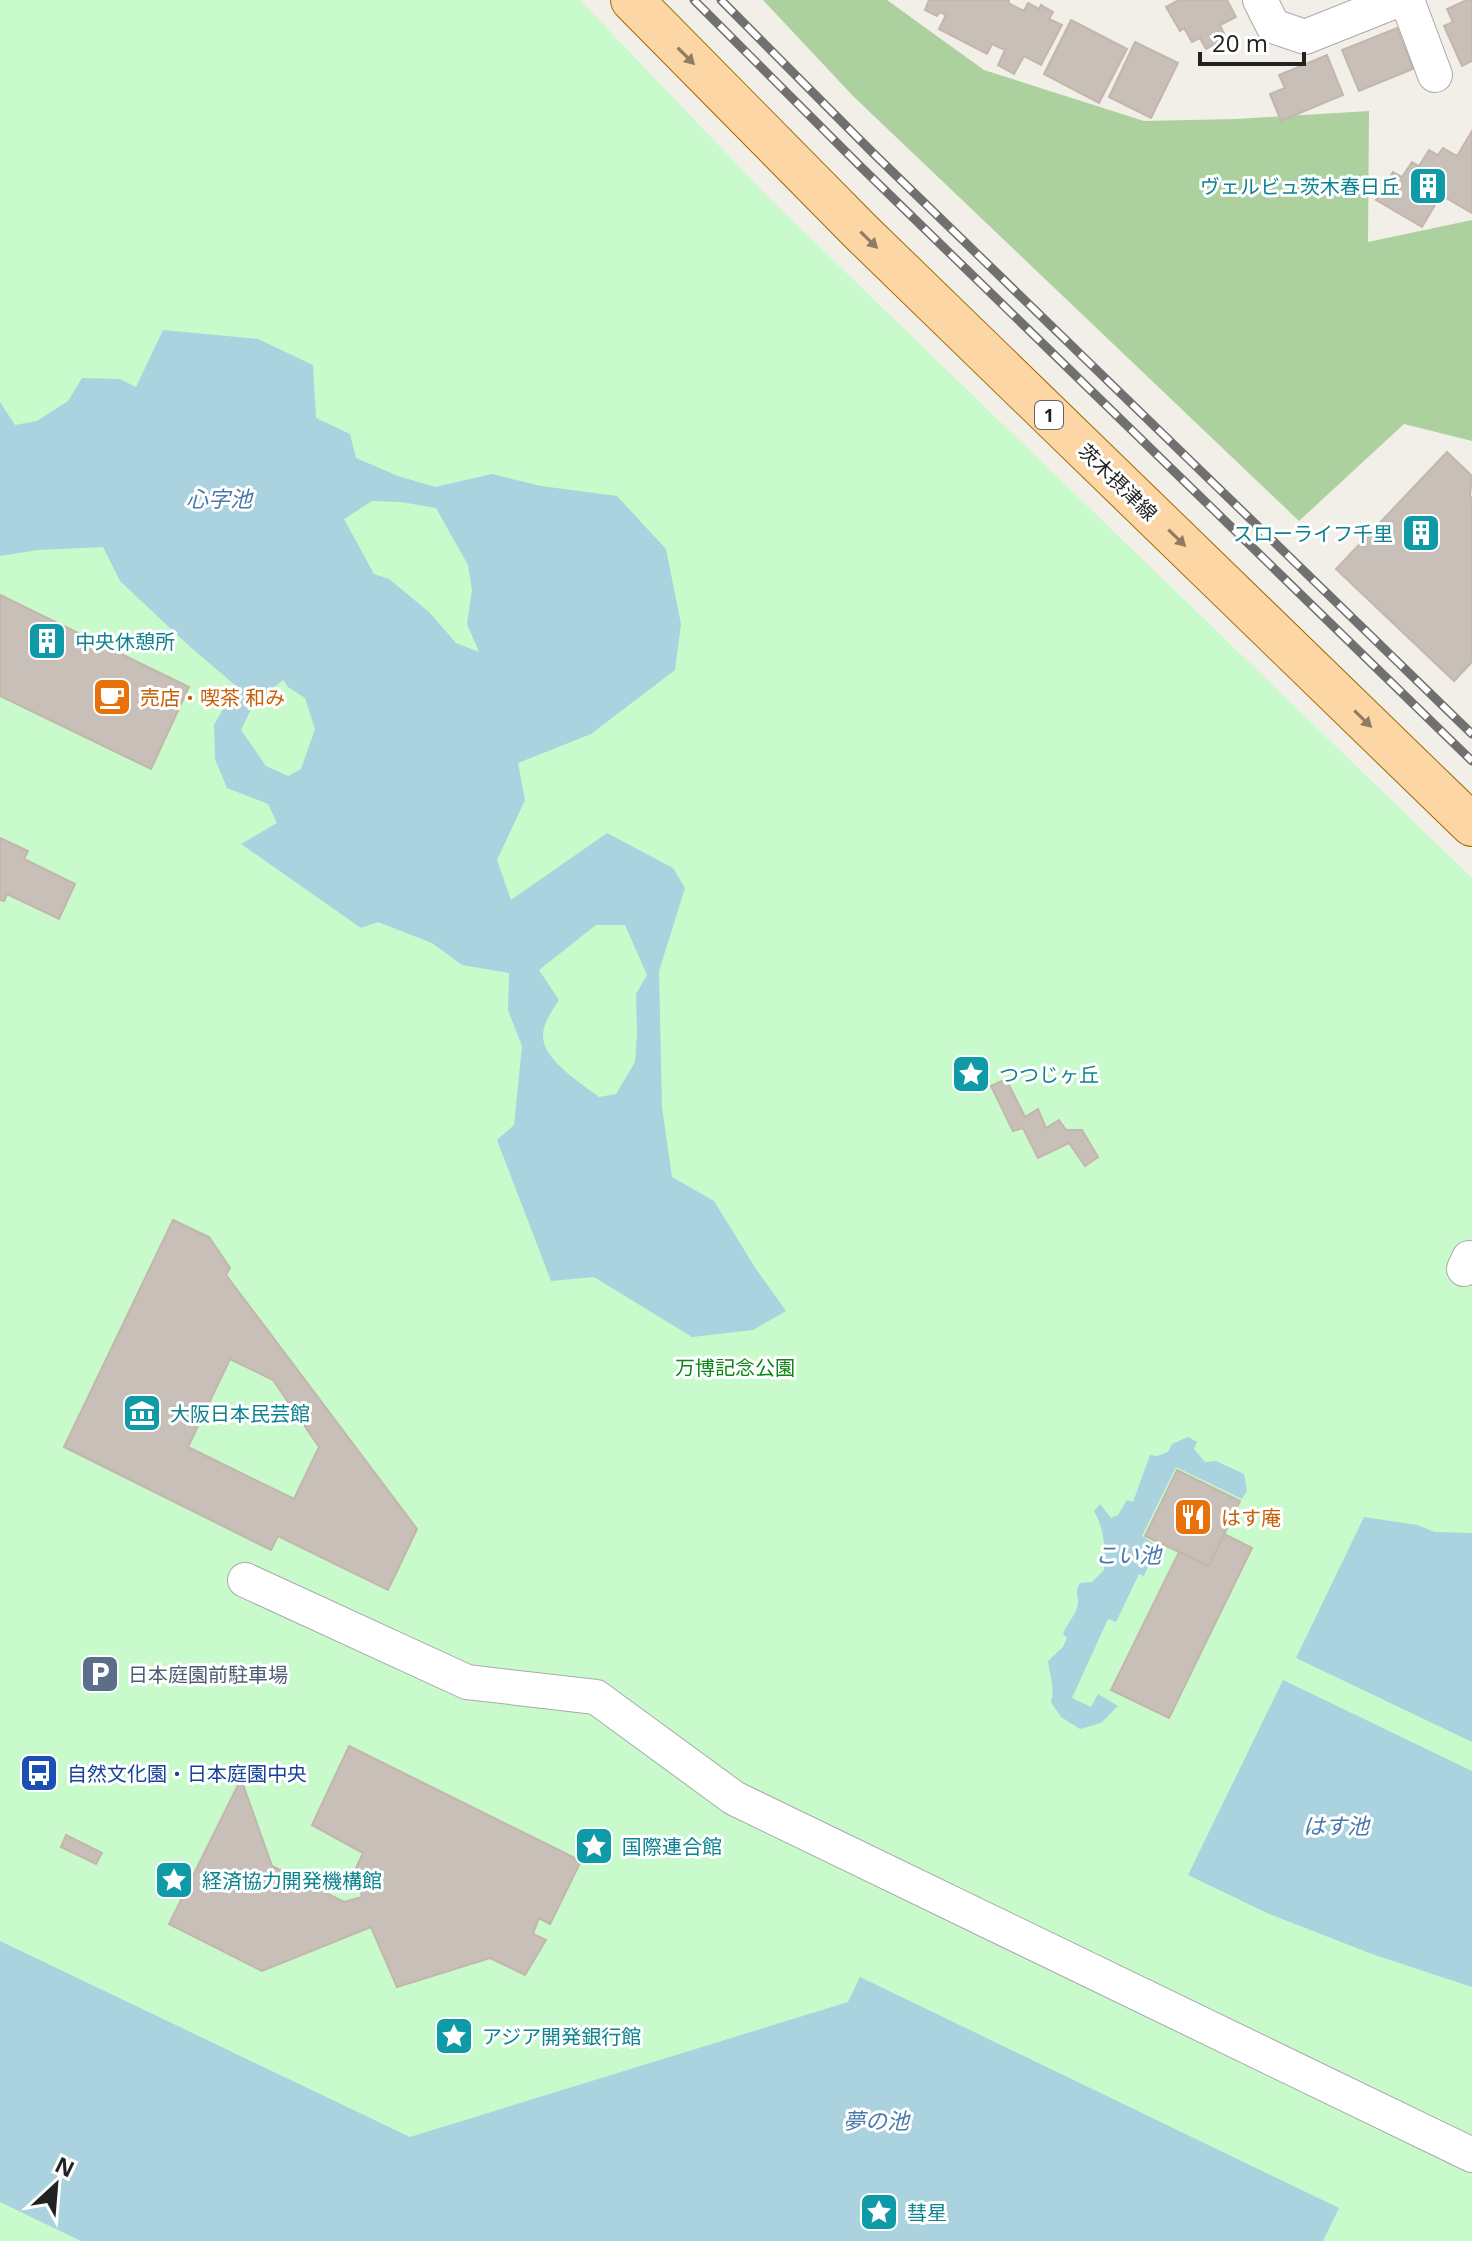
<svg xmlns="http://www.w3.org/2000/svg" width="1472" height="2241" font-family="'Open Sans','Noto Sans JP',sans-serif">
	<rect width="100%" height="100%" fill="#f2efe9"/>
	<path fill="#add19e" d="M763,0H887L984,70L1144,121L1236,119L1369,111L1368,242L1472,220V441L1404,424L1299,521L853,96Z"/>
	<path fill="#c8facc" d="M0,0H580L772,201L1472,878V2241H0Z"/>
	<path fill="#aad3df" fill-rule="evenodd" d="M163,330L258,339L313,365L316,418L350,434L356,458L398,476L435,487L492,474L541,486L617,496L666,549L681,624L675,670L591,734L518,763L525,800L497,860L511,900L607,833L673,868L685,888L659,971L662,1107L672,1177L714,1201L756,1269L786,1311L753,1330L692,1337L594,1277L551,1281L497,1140L514,1125L522,1046L508,1010L509,973L462,965L432,943L378,922L361,928L241,844L277,823L268,804L227,788L215,759L214,725L236,686L188,645L120,581L103,547L38,550L0,556V402L15,425L37,421L68,401L82,378L120,379L136,387ZM372,501L401,502L436,508L468,565L472,590L467,624L479,652L456,643L429,612L389,579L374,574L344,519ZM283,680L288,687L305,698L315,729L301,769L288,776L266,766L241,730L253,705ZM596,925H625L647,975L636,994L637,1034L635,1062L616,1094L599,1097C581,1083 543,1060 543,1036C543,1023 552,1011 559,1000L539,970Z
		M1188,1437L1197,1442L1194,1449L1205,1462L1216,1461L1244,1474L1247,1491L1242,1499L1176,1467L1142,1536L1157,1546L1144,1576L1139,1574L1116,1622L1108,1619L1072,1698L1091,1707L1098,1694L1118,1706L1101,1723L1080,1729L1061,1717L1051,1702C1055,1687 1050,1677 1048,1661L1063,1647L1067,1638L1063,1634C1067,1623 1077,1614 1078,1603C1078,1593 1075,1592 1080,1583L1092,1582L1104,1570C1105,1548 1105,1530 1094,1511L1100,1504L1111,1518L1118,1515L1127,1500L1133,1502L1150,1455L1157,1456L1168,1452L1172,1444Z
		M1364,1517L1417,1525L1435,1532L1472,1533V1742L1296,1658Z
		M1283,1680L1472,1771V1987L1372,1954L1267,1913L1188,1875Z
		M0,1941L410,2137L848,2002L860,1977L1339,2208L1323,2241H81L0,2202Z"/>
	<path fill="#c7bfb8" stroke="#c4b6ab" stroke-width="2" fill-rule="evenodd" d="M929,0H1009L1008,3L1024,11L1028,3L1039,9L1041,5L1053,12L1049,19L1062,25L1041,65L1024,56L1014,74L998,65L1005,50L992,44L987,54L939,29L946,15L940,12L937,16L925,10Z
		M1179,0H1227L1236,17L1220,25L1226,38L1206,49L1200,38L1192,42L1184,28L1180,31L1166,7Z
		M1467,0H1472V61L1462,66L1444,26L1453,22L1447,9Z
		M1071,20L1127,49L1099,103L1044,74Z
		M1397,28L1413,69L1359,91L1342,50Z
		M1135,42L1178,63L1151,118L1109,97Z
		M1327,55L1343,95L1281,121L1270,94L1285,88L1279,75Z
		M1472,131V213L1441,195L1422,227L1376,200L1393,172L1402,177L1412,162L1419,166L1429,150L1438,155L1443,148L1457,156Z
		M1447,452L1472,476L1470,496L1472,498V662L1454,681L1336,569Z
		M0,595L189,687L151,769L0,696Z
		M0,838L28,851L24,859L75,884L59,919L7,894L4,901L0,900Z
		M1006,1079L1025,1117L1038,1109L1046,1128L1059,1120L1066,1130H1082L1098,1157L1085,1166L1069,1143L1038,1158L1023,1128L1013,1131L991,1086Z
		M173,1220L209,1237L230,1268L226,1275L417,1529L388,1590L278,1536L271,1550L64,1447ZM230,1359L273,1380L319,1447L294,1499L188,1447Z
		M1177,1470L1240,1501L1209,1566L1145,1536Z
		M1224,1534L1252,1548L1169,1718L1111,1690L1179,1552L1209,1566Z
		M349,1746L581,1861L550,1924L539,1918L533,1934L546,1940L525,1975L490,1958L397,1987L371,1927L262,1971L169,1924L241,1779L272,1866L344,1902L362,1897L355,1870L363,1853L312,1825Z
		M66,1835L102,1853L96,1864L61,1847Z"/>
	<g fill="none" stroke-linecap="round" stroke-linejoin="round">
		<defs>
			<path id="minor" d="M1260,0L1273,26L1305,37L1398,0
				M1407,0L1435,75
				M1464,1269L1469,1258
				M245,1580L467,1682L596,1697L734,1798L1472,2155"/>
			<path id="major" d="M632,0L861,232L1472,825"/>
		</defs>
		<use href="#minor" stroke="#a9a9a9" stroke-width="36"/>
		<use href="#major" stroke="#a06b00" stroke-width="44"/>
		<use href="#minor" stroke="#fff" stroke-width="34"/>
		<use href="#major" stroke="#fcd6a4" stroke-width="42"/>
		<defs>
			<path id="rail" d="M694,0L859,165L1472,761
				M721,0L872,152L1472,734"/>
		</defs>
		<use href="#rail" stroke="#707070" stroke-width="9"/>
		<use href="#rail" stroke="#fff" stroke-width="6" stroke-dasharray="18" stroke-linecap="butt"/>
	</g>
	<defs><path id="oneway-solid" d="M-6-.8H1V-3.2L6.5 0L1 3.2V.8H-6Z" transform="scale(2)"/></defs>
	<g fill="#8f7c63">
		<use href="#oneway-solid" transform="translate(686 56) rotate(45)"/>
		<use href="#oneway-solid" transform="translate(869 240) rotate(44)"/>
		<use href="#oneway-solid" transform="translate(1177 538) rotate(44)"/>
		<use href="#oneway-solid" transform="translate(1363 719) rotate(44)"/>
	</g>
	<defs>
		<symbol id="building-square" viewBox="-11 -11 22 22"><rect x="-9" y="-9" width="18" height="18" rx="4" fill="#0f9aa8" stroke="#fff"/><path d="M-4-6H4V6H1V3H-1V6H-4ZM-2.5-4.3h1.7v1.8h-1.7ZM.8-4.3h1.7v1.8H.8ZM-2.5-1h1.7V.8h-1.7ZM.8-1h1.7V.8H.8Z" fill="#fff"/></symbol>
		<symbol id="cafe-square" viewBox="-11 -11 22 22"><rect x="-9" y="-9" width="18" height="18" rx="4" fill="#e8710a" stroke="#fff"/><path d="M-5.5-4.5H6V0H3Q3 3.5 0 3.5H-2.5Q-5.5 3.5-5.5 0ZM3-3.2v2h1.7v-2ZM-6 4.5H4V6H-6Z" fill="#fff"/></symbol>
		<symbol id="sight-square" viewBox="-11 -11 22 22"><rect x="-9" y="-9" width="18" height="18" rx="4" fill="#0f9aa8" stroke="#fff"/><path d="M0-6L1.8-2.2L6-1.7L2.9 1.2L3.7 5.4L0 3.3L-3.7 5.4L-2.9 1.2L-6-1.7L-1.8-2.2Z" fill="#fff"/></symbol>
		<symbol id="museum-square" viewBox="-11 -11 22 22"><rect x="-9" y="-9" width="18" height="18" rx="4" fill="#0f9aa8" stroke="#fff"/><path d="M0-6L6-3V-2H-6V-3ZM-5-1h2V3h-2ZM-1-1h2V3h-2ZM3-1h2V3H3ZM-6 4H6V6H-6Z" fill="#fff"/></symbol>
		<symbol id="restaurant-square" viewBox="-11 -11 22 22"><rect x="-9" y="-9" width="18" height="18" rx="4" fill="#e8710a" stroke="#fff"/><path d="M-5-6h1v4h1v-4h1v4h1v-4h1v5L-1.5 .5V6h-2V.5L-5-1ZM5-6V6H3V1.5H1.5Q1.5-4 5-6Z" fill="#fff"/></symbol>
		<symbol id="parking-square" viewBox="-11 -11 22 22"><rect x="-9" y="-9" width="18" height="18" rx="4" fill="#5c6f8a" stroke="#fff"/><path d="M-3.5-5.5H1a3.5 3.5 0 0 1 0 7H-1V5.5H-3.5ZM-1-3.4V-.6H.8a1.4 1.4 0 0 0 0-2.8Z" fill="#fff"/></symbol>
		<symbol id="bus-square" viewBox="-11 -11 22 22"><rect x="-9" y="-9" width="18" height="18" rx="4" fill="#1a4fb4" stroke="#fff"/><path d="M-5-6H5V4H4V6H2V4H-2V6H-4V4H-5ZM-3.5-4V0h7V-4ZM-3.5 1.2v1.5H-2V1.2ZM2 1.2v1.5H3.5V1.2Z" fill="#fff"/></symbol>
	</defs>
	<g fill-rule="evenodd">
		<use href="#building-square" x="1406" y="164" width="44" height="44"/>
		<use href="#building-square" x="1399" y="511" width="44" height="44"/>
		<use href="#building-square" x="25" y="619" width="44" height="44"/>
		<use href="#cafe-square" x="90" y="675" width="44" height="44"/>
		<use href="#sight-square" x="949" y="1052" width="44" height="44"/>
		<use href="#museum-square" x="120" y="1391" width="44" height="44"/>
		<use href="#restaurant-square" x="1171" y="1495" width="44" height="44"/>
		<use href="#parking-square" x="78" y="1652" width="44" height="44"/>
		<use href="#bus-square" x="17" y="1751" width="44" height="44"/>
		<use href="#sight-square" x="572" y="1824" width="44" height="44"/>
		<use href="#sight-square" x="152" y="1858" width="44" height="44"/>
		<use href="#sight-square" x="432" y="2014" width="44" height="44"/>
		<use href="#sight-square" x="857" y="2190" width="44" height="44"/>
	</g>
	<g text-anchor="middle" dominant-baseline="central" stroke-width="6" stroke-linejoin="round" paint-order="stroke">
		<rect fill="#fff" stroke="#646464" stroke-width="2" x="1035" y="401" width="28" height="28" rx="6"/>
		<g font-size="18" font-weight="bold" fill="#222">
			<text x="1049" y="415">1</text>
		</g>
		<g font-size="20" fill="#0d838f" stroke="#fff" text-anchor="start">
			<text x="1400" y="186" text-anchor="end">ヴェルビュ茨木春日丘</text>
			<text x="1393" y="533" text-anchor="end">スローライフ千里</text>
			<text x="75" y="641">中央休憩所</text>
			<text x="999" y="1074">つつじヶ丘</text>
			<text x="170" y="1413">大阪日本民芸館</text>
			<text x="622" y="1846">国際連合館</text>
			<text x="202" y="1880">経済協力開発機構館</text>
			<text x="482" y="2036">アジア開発銀行館</text>
			<text x="907" y="2212">彗星</text>
		</g>
		<g font-size="20" fill="#222" stroke="#fff">
			<text transform="translate(1118 482) rotate(44)">茨木摂津線</text>
		</g>
		<g font-size="20" fill="#c56008" stroke="#fff" text-anchor="start">
			<text x="140" y="697">売店・喫茶 和み</text>
			<text x="1221" y="1517">はす庵</text>
		</g>
		<g font-size="20" fill="#0c8416" stroke="#fff">
			<text x="735" y="1367">万博記念公園</text>
		</g>
		<g font-size="20" fill="#4e5e75" stroke="#fff" text-anchor="start">
			<text x="128" y="1674">日本庭園前駐車場</text>
		</g>
		<g font-size="20" fill="#164399" stroke="#fff" text-anchor="start">
			<text x="67" y="1773">自然文化園・日本庭園中央</text>
		</g>
		<g font-size="22" font-style="italic" fill="#4a7aab" stroke="#fff">
			<text x="219" y="498">心字池</text>
			<text x="1128" y="1554">こい池</text>
			<text x="1336" y="1825">はす池</text>
			<text x="876" y="2120">夢の池</text>
		</g>
	</g>
	<g transform="translate(56 2185) rotate(26)" stroke="#ffffff" stroke-width="6" paint-order="stroke">
	<path d="M0-6L14 30L0 20L-14 30Z" fill="#222222"/>
	<text y="-12" font-size="22" font-weight="bold" text-anchor="middle" fill="#222222">N</text>
	</g>
	<path d="M1200 52v12h104v-12" fill="none" stroke="#222222" stroke-width="4"/>
	<text x="1212" y="52" font-size="24" fill="#222222" stroke="#ffffff" stroke-width="6" paint-order="stroke">20 m</text>
</svg>
